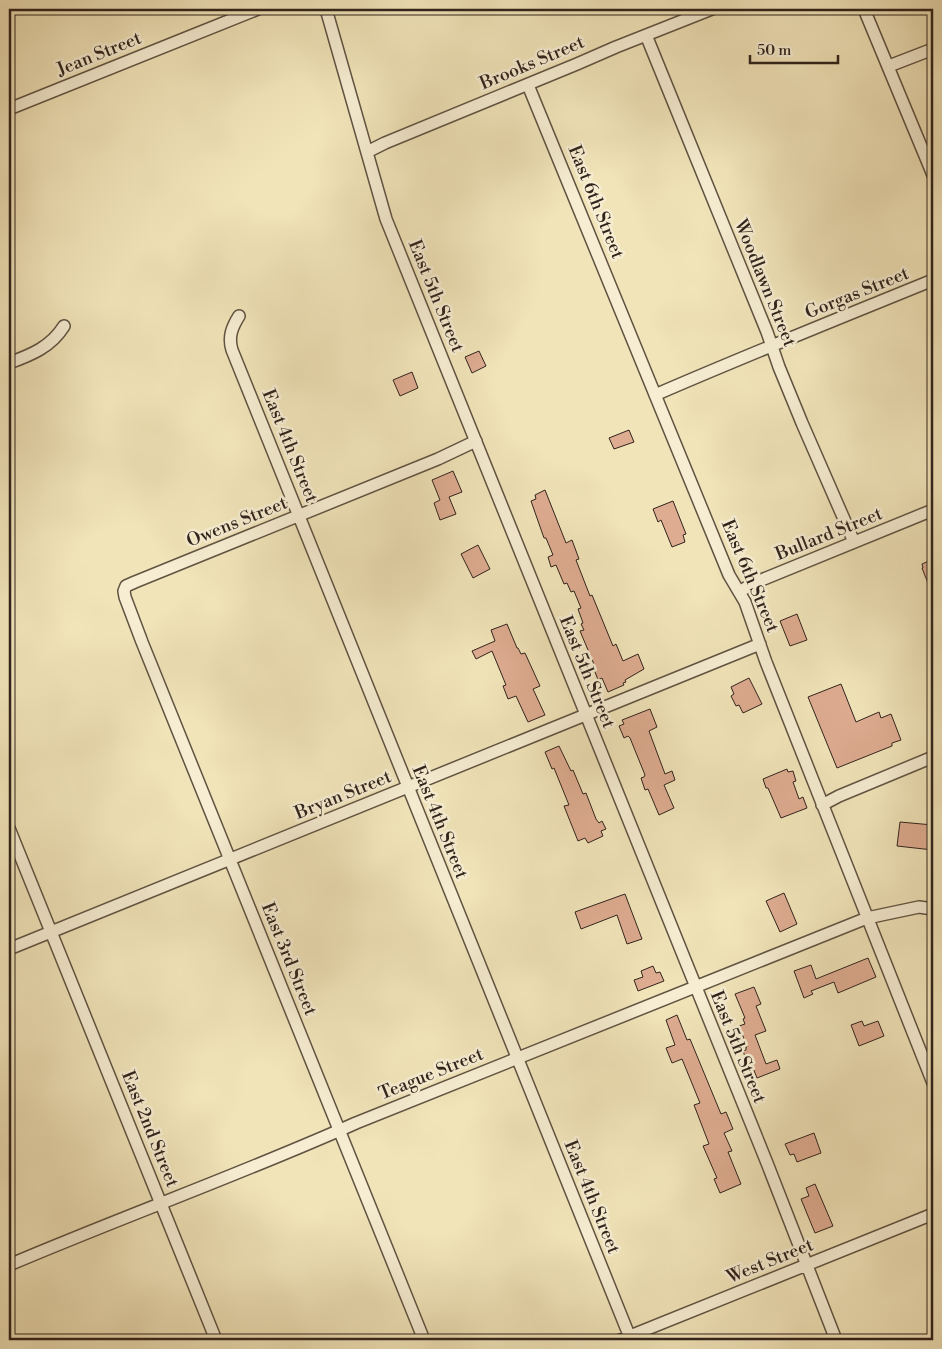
<svg xmlns="http://www.w3.org/2000/svg" width="942" height="1349" font-family="'Libre Bodoni',serif">
	<rect width="100%" height="100%" fill="#f1e4b9"/>
	<filter id="stains"><feTurbulence type="fractalNoise" baseFrequency=".004" numOctaves="4"/><feColorMatrix values="0 0 0 0 .2 0 0 0 0 .09 0 0 0 0 .02 0 0 0 .5 -.17"/></filter>
	<radialGradient id="worn" r=".72"><stop offset=".6" stop-color="#630" stop-opacity="0"/><stop offset="1" stop-color="#630" stop-opacity=".3"/></radialGradient>
	<path fill="#deac91" stroke="#30231c" d="M479,351L486,366L472,373L465,357Z
		M412,372L418,388L400,396L393,380Z
		M629,430L634,442L614,449L609,438Z
		M453,471L462,492L449,497L456,514L440,520L434,503L440,500L432,480Z
		M545,490L566,543L572,540L579,559L576,560L590,596L592,595L613,646L616,644L623,661L638,654L644,669L625,680L626,682L623,683L624,685L608,692L602,678L598,680L594,669H596L580,631L584,630L581,624L583,623L578,609L581,608L574,591L571,592L567,583L564,584L556,565L551,567L548,557L553,555L546,538H544L531,501L536,499L535,495Z
		M673,501L686,534L683,535L685,542L672,547L661,520L658,522L653,509Z
		M478,545L490,569L473,578L461,554Z
		M933,559V596L922,568H923L922,564Z
		M797,614L807,640L790,646L780,621Z
		M507,624L517,648H518L521,654L525,653L540,686L533,689L545,715L528,722L516,696L508,699L503,686L506,685L492,651L476,659L472,651L495,641L491,630Z
		M749,678L762,704L743,713L739,705L736,706L731,696L734,694L731,687Z
		M841,684L856,722L879,712L881,718L891,714L901,740L892,743V746L837,768L808,697Z
		M650,709L657,727L649,731L665,774L672,771L675,780L664,785L674,808L659,815L648,789L645,790L641,778L644,777L645,775L630,738L628,736L624,738L619,726L624,724L622,720Z
		M559,746L571,771L573,770L583,794L586,793L596,819L599,823L602,821L606,829L601,831L603,836L588,843L585,838L578,841L564,806L569,805L554,768L552,769L545,752Z
		M787,769L788,772L793,771L796,781L793,782L799,799L803,797L807,808L781,818L768,788H766L763,779Z
		M900,822L933,825V850L897,846Z
		M784,893L797,924L780,932L766,901Z
		M625,894L642,939L627,944L617,915L581,929L575,912Z
		M868,958L876,977L838,993L834,982L811,991L813,994L804,998L794,971L811,965L816,979Z
		M653,966L656,973L660,972L664,981L638,991L634,980L643,977L641,971Z
		M754,987L761,1004L756,1006L766,1031L755,1035L766,1064L777,1060L780,1069L757,1078L751,1063L748,1065L743,1051L746,1050V1047H747L739,1026L745,1024L743,1019L745,1018L735,994Z
		M677,1015L687,1040L690,1039L721,1114L726,1112L733,1129L724,1133L732,1151L728,1152L741,1184L720,1193L714,1179L717,1178L703,1146L709,1144L694,1105L700,1103L682,1059L672,1063L666,1048L675,1045L666,1020Z
		M862,1021L864,1026L878,1021L884,1036L859,1046L851,1025Z
		M814,1133L821,1153L797,1162L794,1154L790,1155L785,1144Z
		M815,1184L833,1226L815,1233L801,1199L809,1196L806,1188Z"/>
	<g fill="none" stroke-linecap="round" stroke-linejoin="round">
		<defs>
			<path id="minor" d="M326,9L386,219L767,1163L836,1340
				M864,9L933,175
				M646,35L767,332L779,367L802,423L854,542
				M889,66L933,49
				M528,85L729,575L745,602L766,662L933,1083
				M9,109L258,9
				M367,152L385,143L577,64L616,47L712,9
				M239,316C232,327 228,337 232,350L631,1340
				M9,363C31,355 51,347 64,326
				M655,395C747,355 840,318 933,280
				M739,592L754,583L933,510
				M822,805L839,796L933,757
				M9,828L216,1340
				M9,949L760,644
				M9,1265C124,1216 242,1174 356,1123L867,918L919,907L933,909
				M424,1340L142,642L125,597L124,591L126,586L135,582L438,459L476,441
				M620,1340L933,1214"/>
		</defs>
		<use href="#minor" stroke="#605343" stroke-width="14"/>
		<use href="#minor" stroke="#f6edd2" stroke-width="11"/>
	</g>
	<g text-anchor="middle" dominant-baseline="central" stroke-width="5" stroke-linejoin="round" paint-order="stroke">
		<g font-size="18" fill="#30231c" stroke="#f6edd2">
			<text transform="translate(99 54) rotate(-22)">Jean Street</text>
			<text transform="translate(532 63) rotate(-23)">Brooks Street</text>
			<text transform="translate(596 202) rotate(68)">East 6th Street</text>
			<text transform="translate(765 283) rotate(68)">Woodlawn Street</text>
			<text transform="translate(857 293) rotate(-22)">Gorgas Street</text>
			<text transform="translate(436 296) rotate(68)">East 5th Street</text>
			<text transform="translate(290 446) rotate(68)">East 4th Street</text>
			<text transform="translate(237 522) rotate(-22)">Owens Street</text>
			<text transform="translate(829 534) rotate(-22)">Bullard Street</text>
			<text transform="translate(750 576) rotate(67)">East 6th Street</text>
			<text transform="translate(587 672) rotate(68)">East 5th Street</text>
			<text transform="translate(343 795) rotate(-22)">Bryan Street</text>
			<text transform="translate(440 822) rotate(68)">East 4th Street</text>
			<text transform="translate(289 959) rotate(68)">East 3rd Street</text>
			<text transform="translate(738 1047) rotate(68)">East 5th Street</text>
			<text transform="translate(431 1074) rotate(-22)">Teague Street</text>
			<text transform="translate(150 1129) rotate(68)">East 2nd Street</text>
			<text transform="translate(592 1197) rotate(68)">East 4th Street</text>
			<text transform="translate(770 1261) rotate(-22)">West Street</text>
		</g>
	</g>
	<rect width="942" height="1349" fill="none" stroke="#f1e4b9" stroke-width="30"/>
	<rect x="10" y="10" width="922" height="1329" fill="none" stroke="#30231c" stroke-width="2.5"/>
	<rect x="15" y="15" width="912" height="1319" fill="none" stroke="#30231c"/>
	<path d="M750 55v8h88v-8" fill="none" stroke="#30231c" stroke-width="2.5"/>
	<text x="757" y="55" font-size="15" fill="#30231c" stroke="#f6edd2" stroke-width="4" paint-order="stroke">50 m</text>
	<rect width="100%" height="100%" filter="url(#stains)"/>
	<rect width="100%" height="100%" fill="url(#worn)"/>
</svg>
